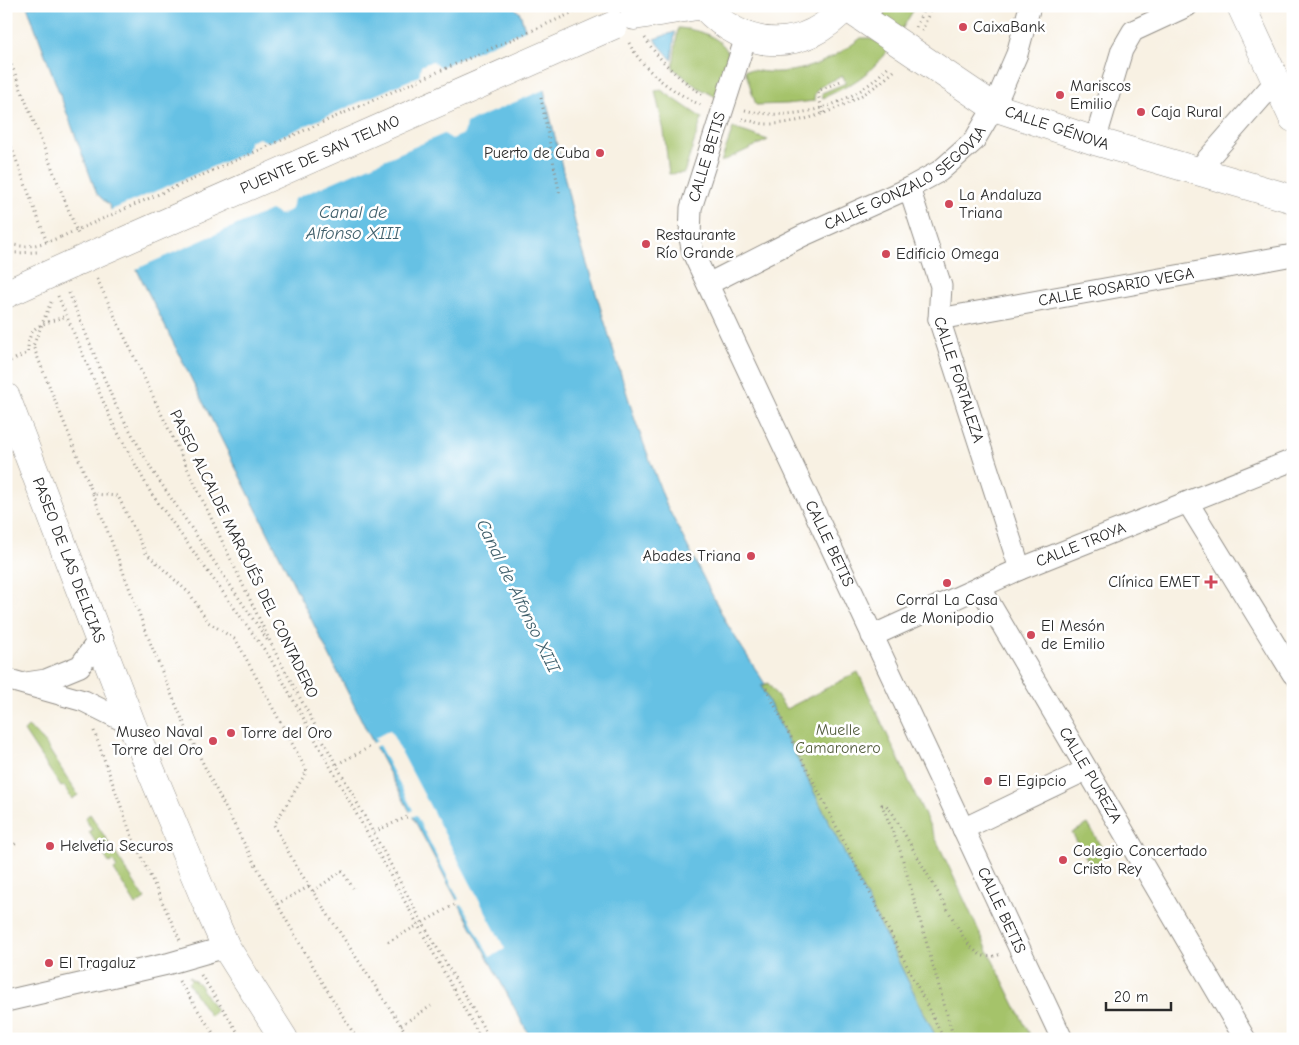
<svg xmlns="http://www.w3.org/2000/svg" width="1299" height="1045" font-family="'Comic Neue',sans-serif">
	<rect width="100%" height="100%" fill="#fff"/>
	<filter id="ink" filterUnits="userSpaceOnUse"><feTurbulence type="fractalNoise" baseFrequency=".02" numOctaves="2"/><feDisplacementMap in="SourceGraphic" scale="10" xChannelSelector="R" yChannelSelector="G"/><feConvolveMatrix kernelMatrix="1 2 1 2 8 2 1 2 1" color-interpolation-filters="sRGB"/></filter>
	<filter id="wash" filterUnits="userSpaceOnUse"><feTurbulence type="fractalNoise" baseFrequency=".0096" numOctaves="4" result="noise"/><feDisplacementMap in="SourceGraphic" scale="20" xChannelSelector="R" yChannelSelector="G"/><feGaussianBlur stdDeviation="1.12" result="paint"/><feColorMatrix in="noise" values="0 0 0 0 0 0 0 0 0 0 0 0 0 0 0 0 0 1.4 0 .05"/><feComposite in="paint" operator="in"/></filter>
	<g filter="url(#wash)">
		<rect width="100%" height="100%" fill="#f8f1e3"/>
		<path fill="#a5c36b" stroke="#68774b" d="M884,6H916L902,29L884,19L882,11Z
			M678,28C696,29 728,37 730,61C730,72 723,88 720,99L697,87L673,68Z
			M861,38H869L889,48C870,75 853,84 823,98L822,93L846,83L843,76C830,82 813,85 814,101L787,104L756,105L745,70C753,69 760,72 768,72C805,74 833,59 861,38Z
			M661,90L702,118L684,173L669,174L664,131L655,91Z
			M733,128L768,140L721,162Z
			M858,672L991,957L1032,1039H937L761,686L768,683L786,709Z
			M28,727L43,740L78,795L72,799L64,786L61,787L24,731Z
			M90,814L145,899L136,905L114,870L117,868L113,861L109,863L102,852L105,850L102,846L99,847L89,832L92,830L85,818Z
			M1088,824L1107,857L1091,866L1072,833Z
			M189,977L199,984L216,1011L210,1016L188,983L191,980Z"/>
		<path fill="#66c1e4" stroke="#487688" d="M27,6H513L520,13L544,90L578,235L635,420L666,504L727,624L765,684L761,686L937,1039H531L367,731L139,274L109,205L97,194Z
			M675,32L672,60L654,39Z"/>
		<path fill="#f8f1e3" d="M529,28L546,89L466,123L464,134L452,139L444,134L294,199L292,209L280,215L271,210L134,270L109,211L247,152L249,142L259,138L268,142L419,76L421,66L432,61L441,67Z
			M390,730L505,949L490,957L462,904L457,906L454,902L459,899L416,815L410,818L407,813L413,810L379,745L373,748L371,744L377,741L375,738Z"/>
	</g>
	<g filter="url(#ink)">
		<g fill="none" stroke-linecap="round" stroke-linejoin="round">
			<defs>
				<path id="service" d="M869,23L878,6"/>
				<g id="minor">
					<path id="s1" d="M746,37L691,208L690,238L693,253L1062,1039"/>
					<path d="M1095,141L1122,50L1133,31L1187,6"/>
					<path d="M1198,170L1275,82"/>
					<path id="s2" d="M909,188L941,286L939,319L1020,569"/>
					<path id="s3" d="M708,284L802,236L909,188L940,171L974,141L994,107L1017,54L1030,6"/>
					<path id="s4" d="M939,319L1293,255"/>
					<path d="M1188,503L1293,674"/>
					<path id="s5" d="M980,587L1245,1039"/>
					<path id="s6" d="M872,636L1020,569L1293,460"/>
					<path d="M6,679L84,701L132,725"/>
					<path d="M26,683L46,680L80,666L100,638"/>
					<path d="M963,829L1086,770"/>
					<path d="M6,1001L167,964L226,947"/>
				</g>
				<g id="secondary">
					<path d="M1241,6L1293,118"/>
					<path id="s7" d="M846,7L994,107L1095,141L1293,199"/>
				</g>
				<g id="primary">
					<path d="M704,6C746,52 804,54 846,6"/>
					<path d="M634,16L697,6"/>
					<path d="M6,294L72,264"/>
					<path id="s8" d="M6,397L132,725L206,902L226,947L284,1039"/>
				</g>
			</defs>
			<use href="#service" stroke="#928e87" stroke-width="13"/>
			<use href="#minor" stroke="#928e87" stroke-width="23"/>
			<use href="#secondary" stroke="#928e87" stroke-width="29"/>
			<use href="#primary" stroke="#928e87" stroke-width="29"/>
			<path stroke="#928e87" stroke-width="3" stroke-dasharray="1 4" stroke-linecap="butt" d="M916,27L925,6
				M922,31L932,6
				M645,38C661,63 680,79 704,96
				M629,43C644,72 674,93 703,106
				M6,51L78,234
				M541,98L560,196
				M745,110C794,123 857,105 889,65
				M823,113L818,94L820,90L843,80
				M742,119C749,120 757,123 765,124C810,125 865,100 896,69
				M6,133L47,242
				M6,242C24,251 44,243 61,237
				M6,251L13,253L38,252
				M97,279L275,652L422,922L490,1039
				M69,293L114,402L152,470L268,641
				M58,296L112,422L151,493L269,656L481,1039
				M51,302L33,346L93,494L118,496L146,553L190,594L208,622L236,640L307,771L274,825L296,866L410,1039
				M6,363L28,353C27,323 43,325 66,316
				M93,494C127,579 157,668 197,751C245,850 299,945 357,1039
				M766,688L944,1039
				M94,731L132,837L180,940
				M337,764L372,746
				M374,832L409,816
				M6,849L17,843
				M313,891L342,871L353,888
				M277,904L310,886
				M388,942L454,905
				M201,975L242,1039
				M179,981L217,1039
				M401,1025L431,1006
				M954,1039L900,850L882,805H886L893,814L965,940C976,953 983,961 1001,954"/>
			<use href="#service" stroke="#fff" stroke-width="11"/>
			<use href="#minor" stroke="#fff" stroke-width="21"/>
			<use href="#secondary" stroke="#fff" stroke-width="28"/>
			<use href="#primary" stroke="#fff" stroke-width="28"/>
			<defs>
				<g id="primary-bridge">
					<path id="s9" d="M72,264L614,25"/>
				</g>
			</defs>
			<use href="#primary-bridge" stroke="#928e87" stroke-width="29" stroke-linecap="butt"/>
			<path stroke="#928e87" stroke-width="3" stroke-dasharray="1 4" stroke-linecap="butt" d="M61,237L588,6"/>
			<use href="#primary-bridge" stroke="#fff" stroke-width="28"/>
		</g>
	</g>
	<g fill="#d1495b" stroke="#fff" stroke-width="2">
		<circle cx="963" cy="27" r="5"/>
		<circle cx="1060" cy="95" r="5"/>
		<circle cx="1141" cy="112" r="5"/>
		<circle cx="600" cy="153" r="5"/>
		<circle cx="949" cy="204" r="5"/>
		<circle cx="646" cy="244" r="5"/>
		<circle cx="886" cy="254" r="5"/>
		<circle cx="751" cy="556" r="5"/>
		<path d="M1208.5 574.5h5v5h5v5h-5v5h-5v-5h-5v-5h5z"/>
		<circle cx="947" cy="583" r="5"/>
		<circle cx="1031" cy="635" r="5"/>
		<circle cx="231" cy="733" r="5"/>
		<circle cx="213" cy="741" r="5"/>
		<circle cx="988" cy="781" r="5"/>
		<circle cx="50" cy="846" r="5"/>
		<circle cx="1063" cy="860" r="5"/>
		<circle cx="49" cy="963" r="5"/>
	</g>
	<g text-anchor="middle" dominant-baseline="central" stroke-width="5" stroke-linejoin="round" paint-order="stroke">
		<g font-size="16" fill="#2b2b2b" stroke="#fff" text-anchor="start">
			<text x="973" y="27">CaixaBank</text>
			<text x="1070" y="86">Mariscos<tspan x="1070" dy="18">Emilio</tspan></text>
			<text x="1151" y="112">Caja Rural</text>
			<text x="590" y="153" text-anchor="end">Puerto de Cuba</text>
			<text x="959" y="195">La Andaluza<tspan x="959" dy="18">Triana</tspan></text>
			<text x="656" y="235">Restaurante<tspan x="656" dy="18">Río Grande</tspan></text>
			<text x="896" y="254">Edificio Omega</text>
			<text x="741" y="556" text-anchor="end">Abades Triana</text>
			<text x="1200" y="582" text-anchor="end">Clínica EMET</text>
			<text x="947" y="600" text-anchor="middle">Corral La Casa<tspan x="947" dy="18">de Monipodio</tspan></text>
			<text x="1041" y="626">El Mesón<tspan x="1041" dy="18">de Emilio</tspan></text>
			<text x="203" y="732" text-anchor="end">Museo Naval<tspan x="203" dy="18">Torre del Oro</tspan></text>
			<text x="241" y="733">Torre del Oro</text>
			<text x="998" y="781">El Egipcio</text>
			<text x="60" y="846">Helvetia Securos</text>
			<text x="1073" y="851">Colegio Concertado<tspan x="1073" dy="18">Cristo Rey</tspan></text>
			<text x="59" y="963">El Tragaluz</text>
		</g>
		<g font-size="16" fill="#2b2b2b" stroke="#fff">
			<text stroke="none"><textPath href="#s7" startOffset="245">CALLE GÉNOVA</textPath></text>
			<text stroke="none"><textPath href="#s9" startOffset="271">PUENTE DE SAN TELMO</textPath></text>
			<text transform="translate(707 157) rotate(-73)">CALLE BETIS</text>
			<text stroke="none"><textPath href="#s3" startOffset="225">CALLE GONZALO SEGOVIA</textPath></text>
			<text stroke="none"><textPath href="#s4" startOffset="180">CALLE ROSARIO VEGA</textPath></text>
			<text stroke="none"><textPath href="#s2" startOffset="200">CALLE FORTALEZA</textPath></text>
			<text stroke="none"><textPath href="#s1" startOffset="546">CALLE BETIS</textPath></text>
			<text stroke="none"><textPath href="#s6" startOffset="228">CALLE TROYA</textPath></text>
			<text transform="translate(244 554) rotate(64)">PASEO ALCALDE MARQUÉS DEL CONTADERO</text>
			<text stroke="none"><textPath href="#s8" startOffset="175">PASEO DE LAS DELICIAS</textPath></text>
			<text stroke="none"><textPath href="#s5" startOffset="218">CALLE PUREZA</textPath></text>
			<text stroke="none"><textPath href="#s1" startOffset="951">CALLE BETIS</textPath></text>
		</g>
		<g font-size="16" fill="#566041" stroke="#fff">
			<text x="838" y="730">Muelle<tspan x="838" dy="18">Camaronero</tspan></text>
		</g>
		<g font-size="18" font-style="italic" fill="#40606c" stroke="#fff">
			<text x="353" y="212">Canal de<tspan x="353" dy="21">Alfonso XIII</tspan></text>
			<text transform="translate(518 596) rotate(64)">Canal de Alfonso XIII</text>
		</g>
	</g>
	<rect width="1299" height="1045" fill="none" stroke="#fff" stroke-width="25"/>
	<path d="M1106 1002v8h65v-8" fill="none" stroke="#2b2b2b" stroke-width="2.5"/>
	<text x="1114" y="1002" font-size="15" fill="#2b2b2b" stroke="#ffffff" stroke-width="4" paint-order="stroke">20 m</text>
</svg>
